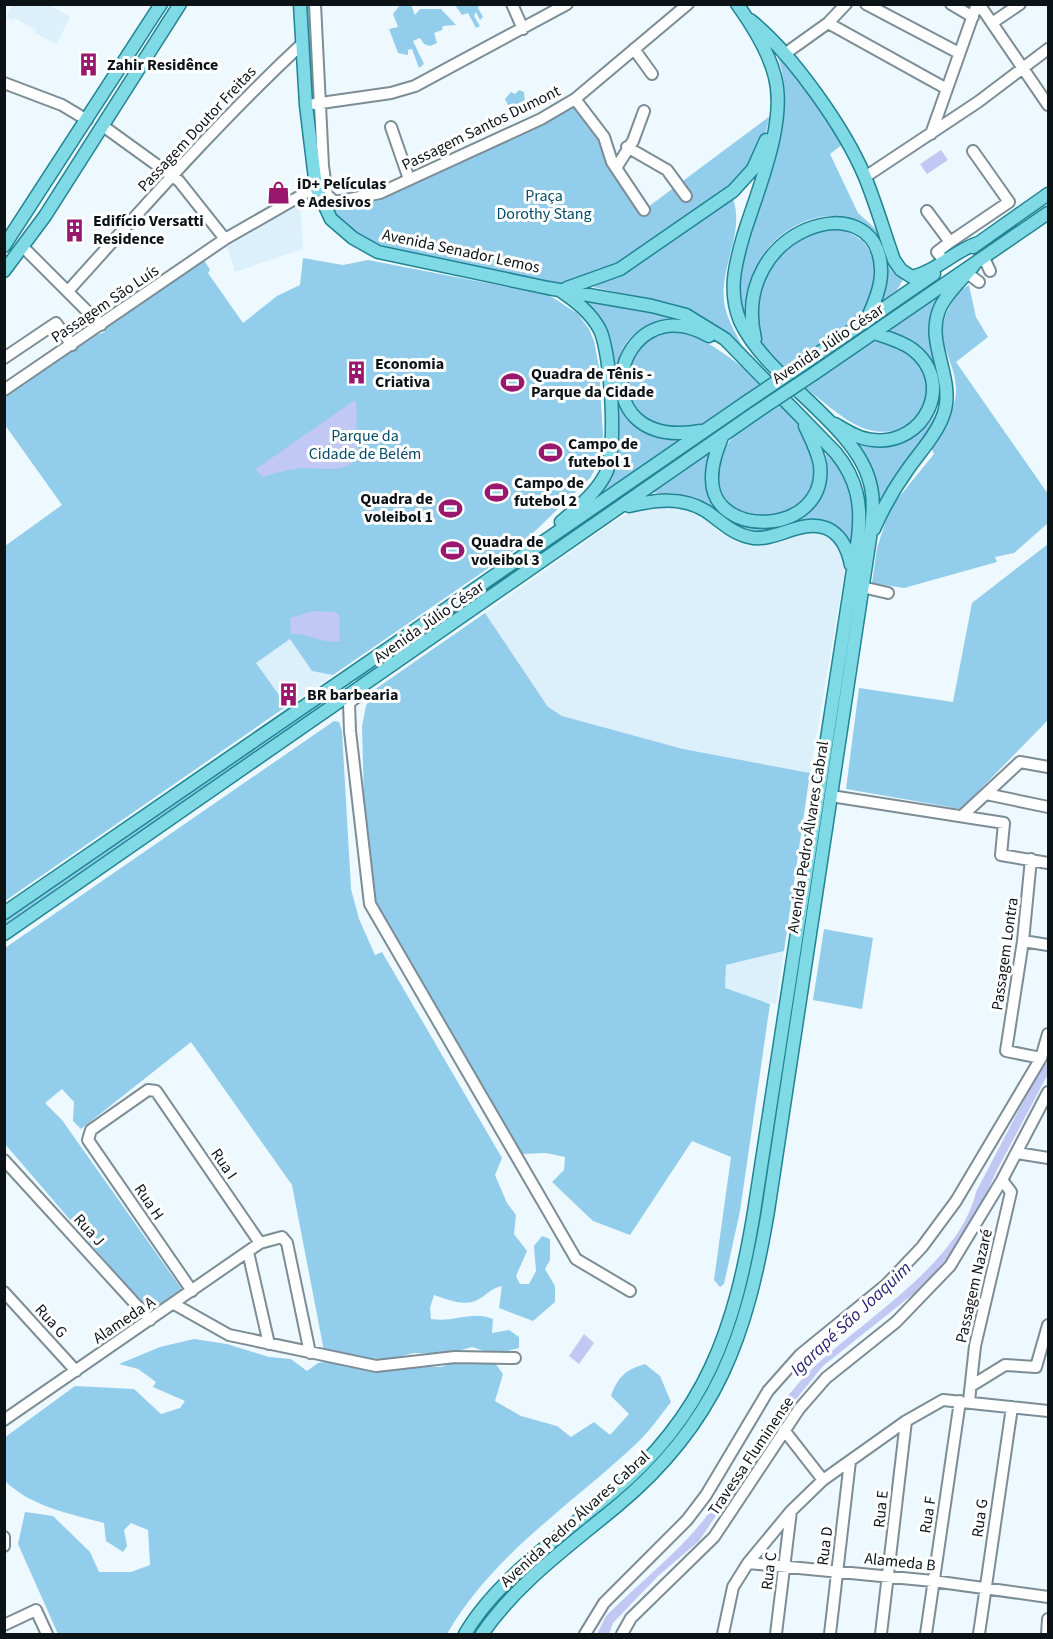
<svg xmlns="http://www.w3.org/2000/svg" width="1053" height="1639" font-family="'Source Sans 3',sans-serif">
	<rect width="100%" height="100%" fill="#edf9ff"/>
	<path fill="#dbf0fb" d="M12,5H50L70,17L57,44L35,33L36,30L15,18L12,20L6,17Z
		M300,199L303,249L235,272L226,242Z
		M663,505L685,508L704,515L719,532L752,542L812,529L829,534L844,554V575L810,773L682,749L562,716L548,707L485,613L612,523L637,508Z
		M290,639L312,670L333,675L287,706L256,663Z
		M784,951L776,1004L751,999L725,988L726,965Z"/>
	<path fill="#93cdec" d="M302,5H312L317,95L313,97L308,89Z
		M400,5H411L415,15L420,9H441L456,25L443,26L442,30L434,33L437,43L430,46L424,44L420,38L413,41L424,64L419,68L412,49L408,50V55L398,53L389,29L398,27L393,14Z
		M455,5H479L478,8L483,17L480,20L476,12L474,16L480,26L476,28L468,13L462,15Z
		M777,54L817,104L843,144L830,154L858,213L878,231L904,278L897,290L881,302C884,290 888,278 887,265C886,254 880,244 874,236C846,201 795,217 769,247C754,265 748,288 747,311L742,310C741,295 739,279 742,264C754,194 803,125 777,54Z
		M519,90L524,92L525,103L510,109L505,99L511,92L515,94Z
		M575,99L644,210L770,116L762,148L753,169L611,274L551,287L390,255L331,219L330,201L380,193Z
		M732,196C747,232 717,269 725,307C728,321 738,337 744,350C729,337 714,324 696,314C665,299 626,295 593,287L632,268Z
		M830,229L845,230L863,241L875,259L876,272L873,294L863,314L783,370L763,344L757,325V302L771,260L807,232Z
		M203,258L210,270L208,273L243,323L277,296L300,285L303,258L343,265L368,260L549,295L578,314L589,329L594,341L599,367L603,436L600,458L591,477L533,533L532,538L333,675L312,671L290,639L256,663L287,706L5,901V546L62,505L5,425V397L88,338L105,332L103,329Z
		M969,285L976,317L988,337L956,362L1048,494V523L1014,553L995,557L997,562L904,588L872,583L877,548L890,508L934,454L930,445C941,430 955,412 956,392C957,360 931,341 949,308C955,296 958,291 969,285Z
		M949,286L937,302L943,401L933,424L895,475L883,501H877L871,468L856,439C946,462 976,363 888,330Z
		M592,302L658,313L674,318C628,328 611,348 619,396C621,406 623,417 632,424C645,434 664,437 680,440L595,499L611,468L617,422L612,351L605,327L588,303Z
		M677,330C712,341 736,362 763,384C745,397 726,414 706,423C689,430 657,433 643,420C620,398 626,351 655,336C661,332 671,332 677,330Z
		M876,337C898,345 932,362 930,391C929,401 921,413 917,422C868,449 842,415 803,386Z
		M780,403C793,418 806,432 813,452C826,485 795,516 763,519C758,519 751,516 746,514C715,502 711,467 729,442C740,426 765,414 780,403Z
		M824,444C853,484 856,498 851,547C818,495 801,534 758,532C737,531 725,517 709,507C690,494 669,492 647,493L712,448C709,461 704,476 707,489C721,552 847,536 824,444Z
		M631,487L634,490L357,681L355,678Z
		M1048,544V720L961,809L846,789L859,688L953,702L972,603Z
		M485,613L548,707L562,716L683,749L810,773L784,951L726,965L725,988L770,1004L740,1211L724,1284L720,1287L714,1280L731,1157L692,1141L630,1235L593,1221L552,1182L564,1170L565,1157L546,1153L522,1154L398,953L376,910L366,878L362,726L366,706L374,690Z
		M341,688L343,691L5,925V920Z
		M288,708L289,710L5,907V904Z
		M334,721L339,722L342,731L351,889L359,919L375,955L382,952L502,1158L495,1175L507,1203L516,1215L514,1234L527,1251L516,1276L520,1284H529L536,1271L534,1246L542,1236L550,1239V1260L545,1269L555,1286V1302L533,1321L499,1308L502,1286C491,1288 486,1296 477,1300C463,1307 447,1299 434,1295L430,1308L431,1319C453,1323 472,1310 493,1319L492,1333L509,1330L519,1337V1348L494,1354L472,1347L447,1354L414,1353L379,1362L324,1351L292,1185L191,1042L81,1129L73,1121L74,1102L62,1089L45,1103L62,1120L183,1291L151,1314L5,1144V948Z
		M824,929L873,938L862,1009L813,1000Z
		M194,1339L227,1344L269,1357L291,1359L307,1371L318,1363L331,1361L378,1372L404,1366L441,1367L459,1361L495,1363L503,1374L495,1401L521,1416L557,1426L571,1437L594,1422L610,1435L629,1414L611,1396C618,1377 625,1370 645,1364L660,1376L671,1402C660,1416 649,1432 636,1444C569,1507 494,1553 447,1634H58L18,1544L25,1512L53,1516L90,1552L99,1572H131L150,1565L148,1530L131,1523L124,1530L127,1546L123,1552L106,1541L104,1523C68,1513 32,1507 5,1481L4,1438L75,1386L134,1389L161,1414L180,1408L185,1401L153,1387L156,1382L138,1369L119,1364L160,1347Z"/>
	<path fill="#c1c8f3" d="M941,150L948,160L927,174L920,164Z
		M355,400C359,410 355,423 357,433C364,478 332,468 304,468C289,469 276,473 262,477L256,469Z
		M314,611L335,612L339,615L340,641C322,644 309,633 291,634L290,618Z
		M1048,1054L1047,1076L996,1172L973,1224L947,1259L917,1291L823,1366L784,1414L699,1541L658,1576L613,1623L609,1634H597L606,1616C639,1583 678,1553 706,1517C743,1471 767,1414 809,1372C860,1321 959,1265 976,1192Z
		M584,1334L594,1343L579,1364L569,1356Z"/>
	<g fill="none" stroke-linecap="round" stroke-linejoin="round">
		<defs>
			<path id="minor" d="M315,4L323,166L327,195L335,202L380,193L541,119L575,99L688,4
				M512,4L523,29
				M866,4L959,53
				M951,4L973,17
				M979,4L1048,105
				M828,23L947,89
				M992,23L1020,4
				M634,49L652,74
				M786,53L828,23L846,4
				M4,83L62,105L87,120
				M575,99L604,137L612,162L644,210
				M314,104L391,93L415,86L567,4
				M103,126L179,181L225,239
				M391,127L409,179
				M931,134L977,4
				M627,147L667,170L686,196
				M616,168L633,141L644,111
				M865,177L978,102L1048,49
				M927,211L950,242L937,252L944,261
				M950,242L1009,202L973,151
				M24,248L101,325
				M984,258L990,271
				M967,273L979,282
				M68,291C144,207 219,121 302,44
				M4,358L56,323L72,345
				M4,390L225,239L316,187
				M862,587L888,593
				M358,691V696L349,703L350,731L370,904L576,1259L630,1291
				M986,794L1048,807
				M831,796L1004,823L1001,855L1048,863
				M963,815L1020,762L1048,767
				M1031,859L1023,941L1006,1051L1041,1058
				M1023,941L1048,945
				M1017,1153L1048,1158
				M4,1160L150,1320
				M248,1252L269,1344
				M192,1291L88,1140L91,1130L148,1090L156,1091L260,1243
				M4,1292L76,1371
				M174,1304L229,1335L376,1366L455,1357L515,1358
				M971,1386L1005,1365L1036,1367L1048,1325
				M969,1401L975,1346L1011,1192L1002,1180
				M4,1420L260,1243L282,1237L287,1243L310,1353
				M784,1430L823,1480
				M4,1537V1546
				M748,1563L933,1581L1048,1597
				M4,1625L36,1610L47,1634
				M585,1634L604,1603L687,1520L706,1495L768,1391L800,1355L886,1285L922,1247L956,1201L1041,1058L1048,1034
				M622,1634L631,1618L714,1537L799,1409L826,1378L896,1322L950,1266L1002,1180L1048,1092
				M723,1634L733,1587L748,1563L791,1511L823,1480L906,1421L943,1400L1048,1411
				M776,1634L791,1511
				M830,1634L850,1461
				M881,1634L906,1421
				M926,1634L960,1401
				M979,1634L1012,1407
				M1047,1634L1048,1619"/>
			<path id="major" d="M300,4L306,105L316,187L331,219L353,238L378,252L548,288L652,306L686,315L725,339L836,453C857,479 862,504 858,538L754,1212C735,1328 706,1415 612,1493C563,1534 497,1579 465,1634
				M750,20C791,52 845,129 865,177C876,204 884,232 894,260L901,270L912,277C937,271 954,251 978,243
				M4,246L161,4
				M973,247L1048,194
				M4,271L45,216L180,4
				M567,288L620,269L733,191L753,169L766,140
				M755,339C729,227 878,182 881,269C882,287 873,305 866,322
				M806,362L934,274
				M815,373L1048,213
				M835,424C847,431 859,439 873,440C925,446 956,382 912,349C901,341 886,337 874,333
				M701,431C575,453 615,283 709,336
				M722,437C717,450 712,463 712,477C710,541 828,536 820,465C818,452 811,439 805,426
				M629,506C655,500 682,496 706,511C722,522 733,535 754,538C778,540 802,519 826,528C841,534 848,550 851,565
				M561,522C577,508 595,494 605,475C618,453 611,354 600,330C591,313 577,302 561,291
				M874,529C883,508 895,487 908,469C920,452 936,435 943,416C957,379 924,344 940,308C947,292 963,279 974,265
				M4,913L748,401
				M4,934L755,413
				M482,1634C518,1582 569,1546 617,1506C717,1423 747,1336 768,1211L870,538C872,520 875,501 870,483C856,425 767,379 740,321C728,292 735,265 743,237C757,191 787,124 775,77C769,52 752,25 737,4"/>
		</defs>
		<use href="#minor" stroke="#7c8d96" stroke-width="14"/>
		<use href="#major" stroke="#208492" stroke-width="15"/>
		<use href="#minor" stroke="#fff" stroke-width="10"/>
		<use href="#major" stroke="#7fdae6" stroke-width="12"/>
		<defs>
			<path id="major-bridge" d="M748,401L806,362
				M755,413L815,373"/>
		</defs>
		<use href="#major-bridge" stroke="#208492" stroke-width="15" stroke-linecap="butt"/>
		<use href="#major-bridge" stroke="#7fdae6" stroke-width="12"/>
	</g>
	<defs>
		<symbol id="building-bare" viewBox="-9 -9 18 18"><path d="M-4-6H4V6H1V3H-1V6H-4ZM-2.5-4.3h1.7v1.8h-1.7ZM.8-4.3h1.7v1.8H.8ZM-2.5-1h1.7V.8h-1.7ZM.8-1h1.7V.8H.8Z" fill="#99176c" stroke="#fff" stroke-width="2.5" paint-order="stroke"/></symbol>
		<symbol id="shop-bare" viewBox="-9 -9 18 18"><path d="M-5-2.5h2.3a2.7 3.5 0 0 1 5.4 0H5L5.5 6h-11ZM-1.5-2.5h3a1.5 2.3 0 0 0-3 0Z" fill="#99176c" stroke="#fff" stroke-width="2.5" paint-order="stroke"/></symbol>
		<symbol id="stadium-bare" viewBox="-9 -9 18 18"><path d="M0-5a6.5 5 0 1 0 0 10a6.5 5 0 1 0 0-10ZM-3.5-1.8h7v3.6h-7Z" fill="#99176c" stroke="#fff" stroke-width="2.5" paint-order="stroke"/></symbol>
	</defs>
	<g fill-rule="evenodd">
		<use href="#building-bare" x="72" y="48" width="33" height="33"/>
		<use href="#shop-bare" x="262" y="176" width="33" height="33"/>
		<use href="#building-bare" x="58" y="214" width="33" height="33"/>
		<use href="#building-bare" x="340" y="356" width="33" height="33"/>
		<use href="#stadium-bare" x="496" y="366" width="33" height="33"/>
		<use href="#stadium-bare" x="534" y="436" width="33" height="33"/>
		<use href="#stadium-bare" x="480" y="476" width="33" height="33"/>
		<use href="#stadium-bare" x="434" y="492" width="33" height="33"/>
		<use href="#stadium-bare" x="436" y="534" width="33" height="33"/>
		<use href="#building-bare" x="272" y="678" width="33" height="33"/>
	</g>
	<g text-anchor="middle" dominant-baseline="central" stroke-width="6" stroke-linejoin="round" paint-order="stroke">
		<g font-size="16" font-weight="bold" fill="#0c1316" stroke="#fff" text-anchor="start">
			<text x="107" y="65">Zahir Residênce</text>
			<text x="297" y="184">iD+ Películas<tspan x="297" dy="18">e Adesivos</tspan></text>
			<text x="93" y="221">Edifício Versatti<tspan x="93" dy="18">Residence</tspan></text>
			<text x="375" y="364">Economia<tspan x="375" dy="18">Criativa</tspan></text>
			<text x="531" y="374">Quadra de Tênis -<tspan x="531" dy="18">Parque da Cidade</tspan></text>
			<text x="568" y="444">Campo de<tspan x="568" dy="18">futebol 1</tspan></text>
			<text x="514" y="483">Campo de<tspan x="514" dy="18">futebol 2</tspan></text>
			<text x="433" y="499" text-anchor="end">Quadra de<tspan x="433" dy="18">voleibol 1</tspan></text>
			<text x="471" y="542">Quadra de<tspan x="471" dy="18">voleibol 3</tspan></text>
			<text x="307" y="695">BR barbearia</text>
		</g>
		<g font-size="16" fill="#0c1316" stroke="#fff">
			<text transform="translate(481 128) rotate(-26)">Passagem Santos Dumont</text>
			<text transform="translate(197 129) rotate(-47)">Passagem Doutor Freitas</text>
			<text transform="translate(461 251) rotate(12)">Avenida Senador Lemos</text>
			<text transform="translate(105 304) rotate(-34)">Passagem São Luís</text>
			<text transform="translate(828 344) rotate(-34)">Avenida Júlio César</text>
			<text transform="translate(429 622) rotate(-35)">Avenida Júlio César</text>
			<text transform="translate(808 837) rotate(-81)">Avenida Pedro Álvares Cabral</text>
			<text transform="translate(1005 954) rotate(-82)">Passagem Lontra</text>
			<text transform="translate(224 1164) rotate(56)">Rua I</text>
			<text transform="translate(149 1202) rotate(56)">Rua H</text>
			<text transform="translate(89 1230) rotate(48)">Rua J</text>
			<text transform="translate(974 1286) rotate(-77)">Passagem Nazaré</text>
			<text transform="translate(124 1320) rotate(-34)">Alameda A</text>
			<text transform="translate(51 1321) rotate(48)">Rua G</text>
			<text transform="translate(751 1456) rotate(-56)">Travessa Fluminense</text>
			<text transform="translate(881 1509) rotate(-84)">Rua E</text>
			<text transform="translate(928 1515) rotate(-81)">Rua F</text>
			<text transform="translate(980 1518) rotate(-82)">Rua G</text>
			<text transform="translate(575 1519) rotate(-42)">Avenida Pedro Álvares Cabral</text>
			<text transform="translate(825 1546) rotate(-83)">Rua D</text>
			<text transform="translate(900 1562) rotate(6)">Alameda B</text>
			<text transform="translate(769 1571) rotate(-83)">Rua C</text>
		</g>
		<g font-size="16" fill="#034d69" stroke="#fff">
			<text x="544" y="196">Praça<tspan x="544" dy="18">Dorothy Stang</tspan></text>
			<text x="365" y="436">Parque da<tspan x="365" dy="18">Cidade de Belém</tspan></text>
		</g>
		<g font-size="18" font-style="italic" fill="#272372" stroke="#fff">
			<text transform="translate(851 1319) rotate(-43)">Igarapé São Joaquim</text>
		</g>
	</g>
	<rect width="1053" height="1639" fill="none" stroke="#0c1316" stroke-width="12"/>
</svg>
